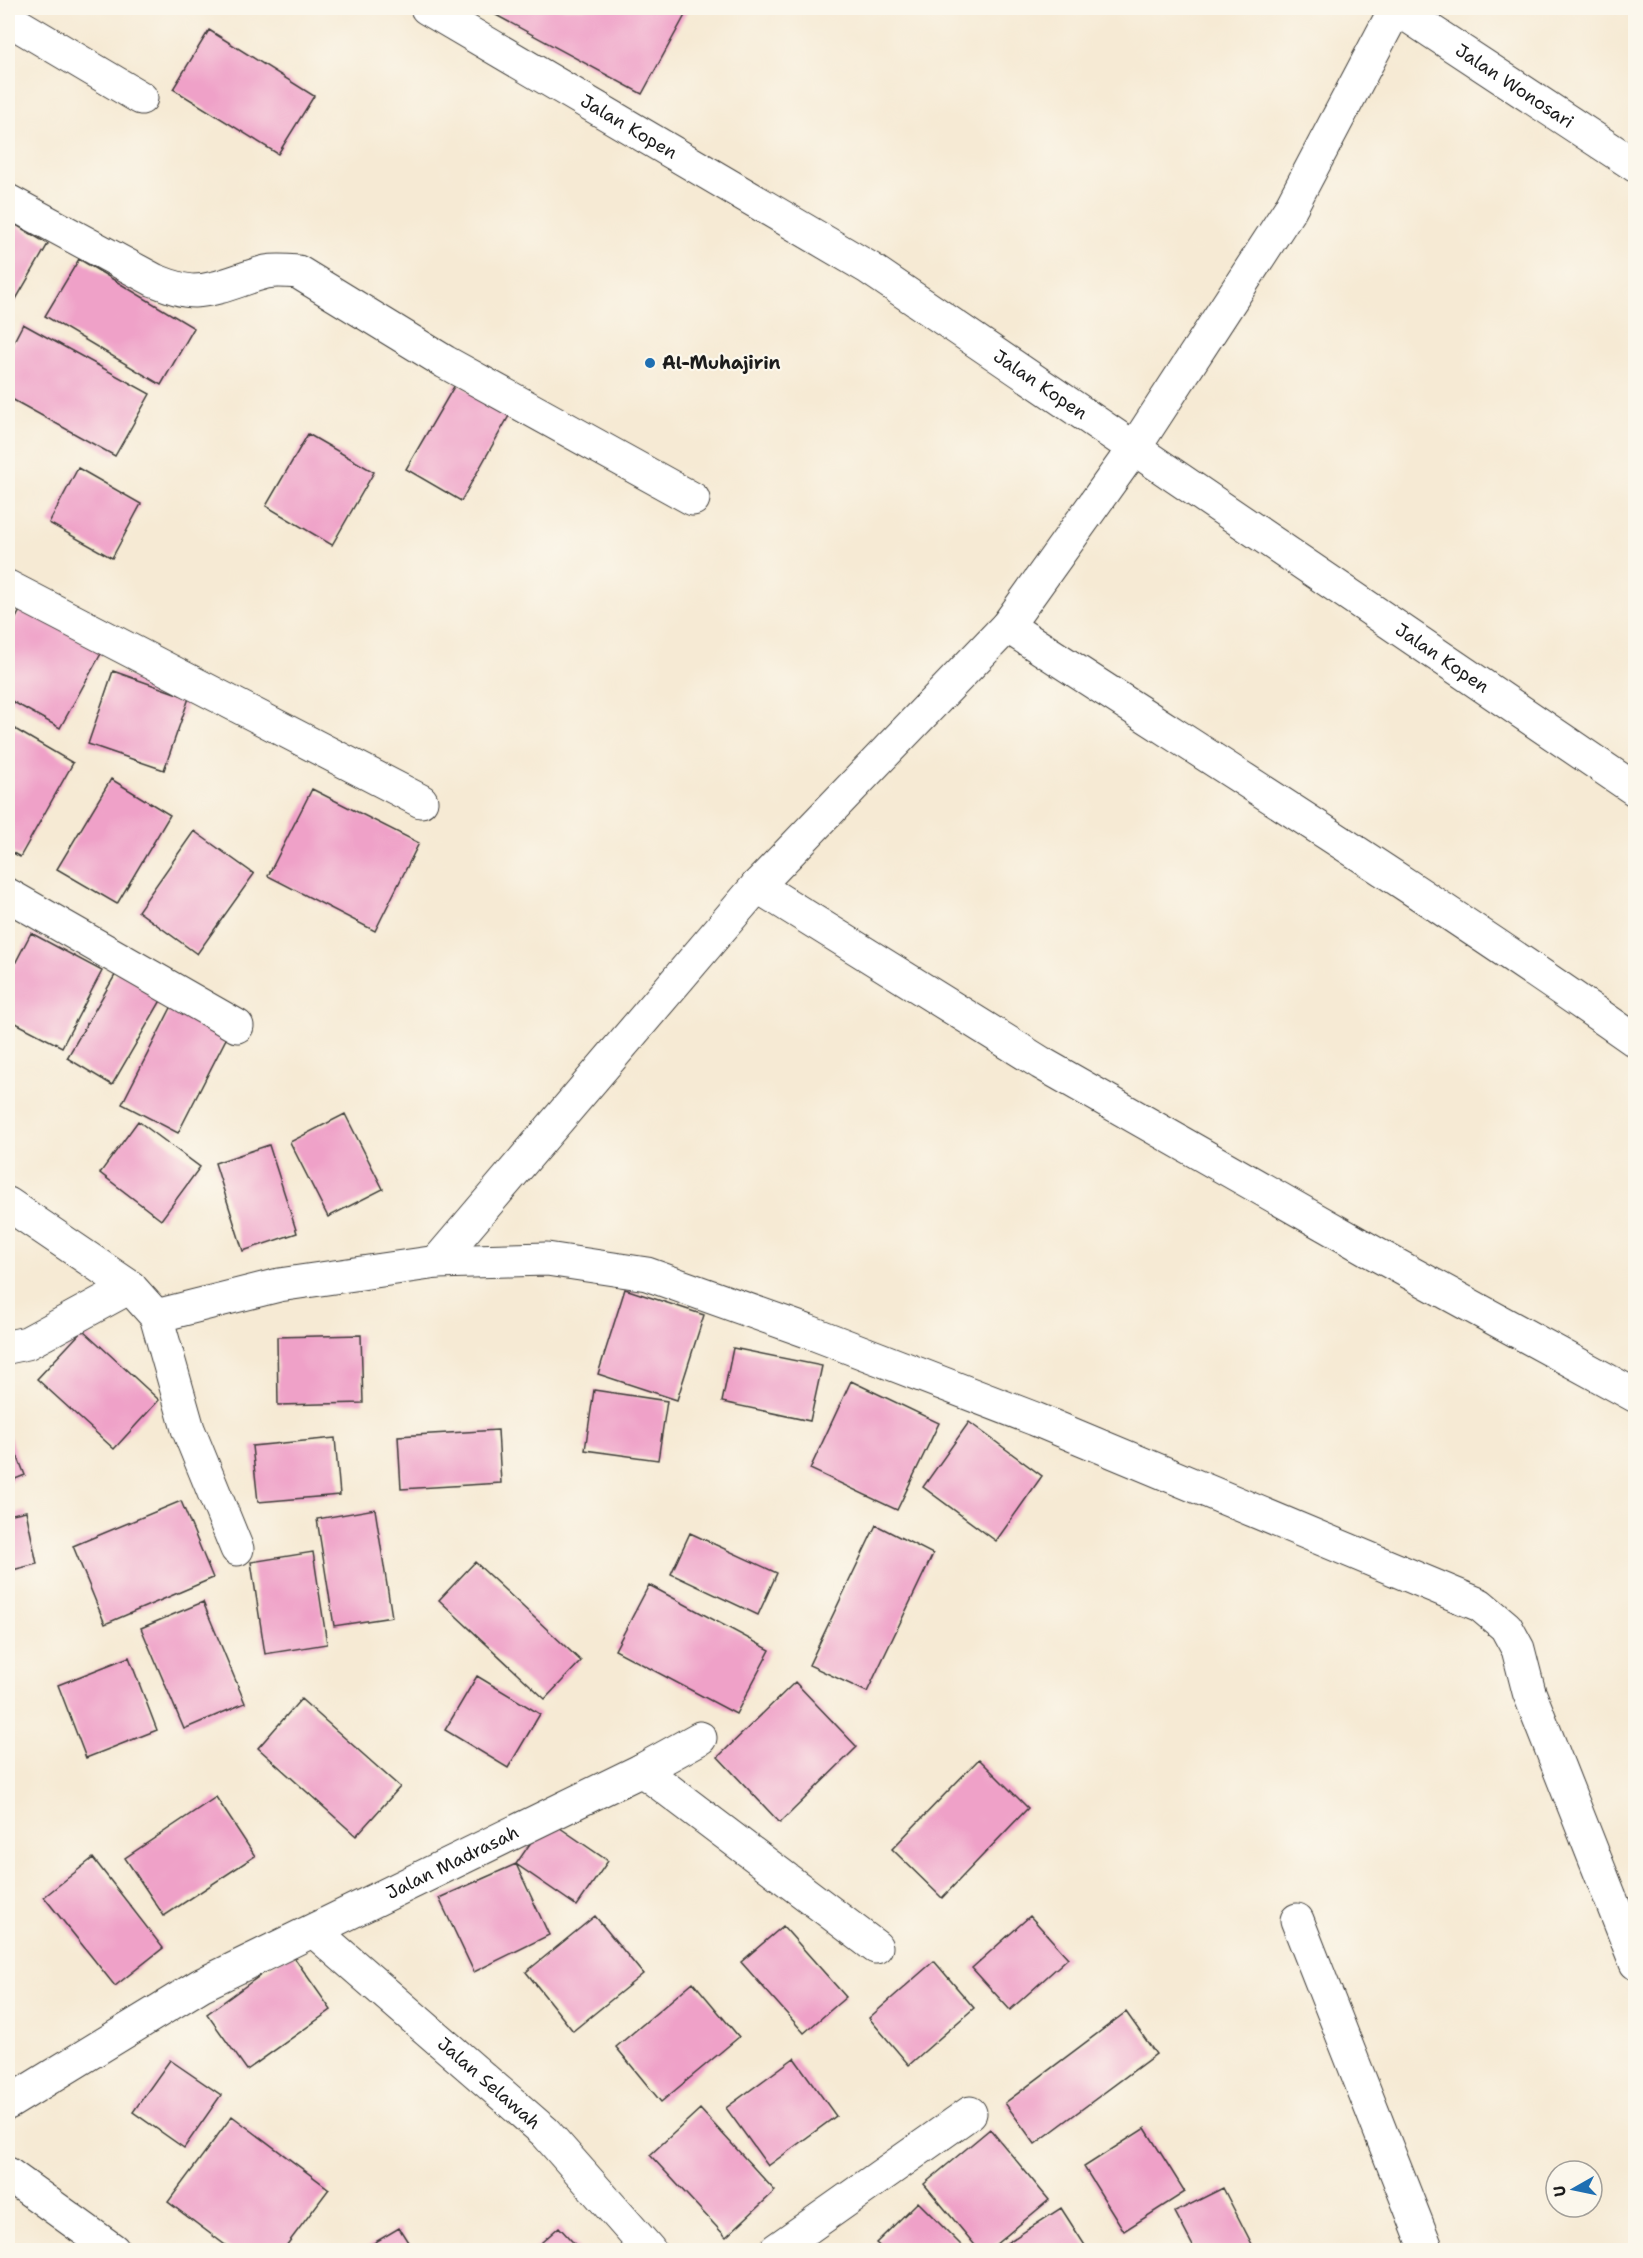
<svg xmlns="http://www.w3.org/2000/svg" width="1643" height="2258" font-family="'Shantell Sans',sans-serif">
	<rect width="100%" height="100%" fill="#fbf7ec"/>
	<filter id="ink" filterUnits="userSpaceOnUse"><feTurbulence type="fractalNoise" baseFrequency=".0167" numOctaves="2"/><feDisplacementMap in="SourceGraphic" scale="12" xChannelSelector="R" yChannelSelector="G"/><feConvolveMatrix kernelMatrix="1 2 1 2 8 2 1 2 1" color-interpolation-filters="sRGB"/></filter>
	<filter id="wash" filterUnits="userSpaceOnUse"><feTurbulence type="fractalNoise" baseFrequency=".008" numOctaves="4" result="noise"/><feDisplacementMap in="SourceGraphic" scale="24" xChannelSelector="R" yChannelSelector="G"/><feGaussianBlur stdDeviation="1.35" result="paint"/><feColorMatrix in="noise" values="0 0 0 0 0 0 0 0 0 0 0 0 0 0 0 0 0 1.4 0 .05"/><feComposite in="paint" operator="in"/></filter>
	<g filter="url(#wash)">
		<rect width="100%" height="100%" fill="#f6ead4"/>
		<g id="blocks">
			<path fill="#efa1c8" d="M483,8H689L642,94Z
				M209,30L314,96L278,154L173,89Z
				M8,220L48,244L8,313Z
				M79,259L194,328L161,385L45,316Z
				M23,324L150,394L115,456L8,397V353Z
				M456,383L510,414L461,501L406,469Z
				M308,434L374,472L332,545L266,506Z
				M78,468L141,504L112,558L49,523Z
				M23,605L103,650L60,728L8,699V633Z
				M113,671L189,698L164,770L88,744Z
				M8,725L73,763L20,857L8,850Z
				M111,779L170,815L117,904L57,869Z
				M312,789L419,843L375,931L268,876Z
				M194,831L254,874L197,954L138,911Z
				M31,933L102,971L62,1047L8,1019V977Z
				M118,970L163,997L112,1085L67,1058Z
				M177,996L233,1025L178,1133L122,1104Z
				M345,1114L383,1189L328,1217L290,1142Z
				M138,1121L200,1167L161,1220L100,1173Z
				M269,1145L297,1233L243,1251L215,1163Z
				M625,1289L704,1315L677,1400L598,1374Z
				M83,1330L159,1400L114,1449L37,1379Z
				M361,1335L363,1403L278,1405L277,1337Z
				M733,1348L822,1366L810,1421L722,1402Z
				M851,1381L939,1423L897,1510L810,1469Z
				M594,1390L667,1401L658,1460L585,1450Z
				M969,1422L1042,1476L996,1541L923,1487Z
				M498,1430L501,1483L401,1489L398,1436Z
				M8,1433L25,1475L8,1482Z
				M335,1438L340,1495L258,1502L252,1446Z
				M181,1501L213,1578L105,1624L73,1546Z
				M375,1509L392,1617L334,1626L317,1519Z
				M26,1511L37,1564L8,1571V1515Z
				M876,1525L933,1554L867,1692L809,1665Z
				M690,1533L777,1573L758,1615L671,1574Z
				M313,1552L327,1644L265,1654L251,1562Z
				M475,1562L581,1661L545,1699L439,1600Z
				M649,1585L770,1650L736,1714L615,1650Z
				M203,1602L245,1703L184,1729L141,1628Z
				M129,1657L157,1730L86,1758L58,1685Z
				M477,1676L540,1714L508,1768L445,1730Z
				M795,1682L857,1747L780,1823L718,1757Z
				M301,1699L400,1787L356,1836L258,1748Z
				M979,1759L1028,1808L942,1898L892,1849Z
				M216,1797L255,1856L164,1916L125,1858Z
				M547,1819L608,1861L577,1906L516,1864Z
				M93,1858L163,1948L115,1986L44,1897Z
				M516,1864L549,1935L474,1972L439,1898Z
				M595,1916L643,1974L573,2031L526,1972Z
				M1030,1916L1068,1958L1010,2010L972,1968Z
				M783,1926L846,1997L804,2033L741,1962Z
				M291,1953L331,2010L247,2070L207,2014Z
				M934,1961L974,2008L909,2065L869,2018Z
				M693,1982L739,2037L661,2102L616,2047Z
				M1126,2012L1156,2054L1035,2144L1005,2103Z
				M794,2058L836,2116L768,2166L726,2108Z
				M170,2060L221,2095L184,2148L133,2112Z
				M700,2109L775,2191L726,2237L650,2155Z
				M232,2116L329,2189L283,2250H232L168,2202Z
				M1145,2128L1185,2192L1124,2231L1084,2167Z
				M990,2129L1049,2200L989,2250H979L924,2184Z
				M1223,2188L1255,2250H1195L1175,2212Z
				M918,2202L966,2250H884L876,2243Z
				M1061,2208L1088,2250H996Z
				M559,2227L580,2250H533Z
				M399,2228L413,2250H362Z"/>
		</g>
	</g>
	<g filter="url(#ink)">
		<use href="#blocks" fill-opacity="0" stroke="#3d3b38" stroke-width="1.5"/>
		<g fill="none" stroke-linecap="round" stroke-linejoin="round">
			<defs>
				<g id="minor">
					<path id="s1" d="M427,8L869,268L1636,790"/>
					<path id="s2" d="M1396,8L1636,166"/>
					<path d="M8,19L141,98"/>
					<path d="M8,201L154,280C167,285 181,291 194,291C220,290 242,278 266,272C276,270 287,271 298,272L445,362L693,499"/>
					<path d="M8,587L421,801"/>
					<path d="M1007,626C1217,763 1430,896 1636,1041"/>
					<path d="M757,886L1041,1063L1376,1254L1636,1396"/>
					<path d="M8,895L237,1026"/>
					<path d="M8,1204L130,1287L156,1316L188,1429L237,1549"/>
					<path d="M437,1262L757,886L1007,626L1135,447L1290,209L1396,8"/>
					<path d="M156,1316L279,1285L437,1262L547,1259L647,1274L807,1331L1035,1419L1480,1605L1506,1627L1518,1649L1529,1692L1636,1963"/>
					<path d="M8,1347L27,1343L130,1287"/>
					<path d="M642,1770L700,1738"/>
					<path d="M1297,1920L1427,2250"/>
					<path id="s3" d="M314,1931L545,2132L649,2250"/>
					<path id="s4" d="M8,2103L201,1985L642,1770L876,1947"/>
					<path d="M8,2174L113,2250"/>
					<path d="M776,2250L970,2113"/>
				</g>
			</defs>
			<use href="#minor" stroke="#3d3b38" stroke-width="35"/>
			<use href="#minor" stroke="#fff" stroke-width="33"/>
		</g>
	</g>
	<circle fill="#1f6fb2" stroke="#fbf7ec" stroke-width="2" cx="650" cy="363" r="6"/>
	<g text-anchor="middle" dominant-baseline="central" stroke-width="4.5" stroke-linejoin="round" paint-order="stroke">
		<g font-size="18" fill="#1c1c1c" stroke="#fbf7ec">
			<text stroke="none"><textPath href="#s2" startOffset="142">Jalan Wonosari</textPath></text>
			<text stroke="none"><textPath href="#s1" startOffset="234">Jalan Kopen</textPath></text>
			<text stroke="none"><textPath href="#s1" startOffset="720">Jalan Kopen</textPath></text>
			<text stroke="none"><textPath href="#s1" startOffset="1206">Jalan Kopen</textPath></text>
			<text stroke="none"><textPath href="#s4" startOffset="506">Jalan Madrasah</textPath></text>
			<text stroke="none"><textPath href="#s3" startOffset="232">Jalan Selawah</textPath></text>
		</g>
		<g font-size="18" font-weight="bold" fill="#1c1c1c" stroke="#fbf7ec" text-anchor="start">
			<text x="662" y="363">Al-Muhajirin</text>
		</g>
	</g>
	<rect width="1643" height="2258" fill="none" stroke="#fbf7ec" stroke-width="30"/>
	<g transform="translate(1574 2189) rotate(261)"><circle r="28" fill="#fbf7ec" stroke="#a29f99" stroke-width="1.5"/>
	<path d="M0-4.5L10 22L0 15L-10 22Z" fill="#1f6fb2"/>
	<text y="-9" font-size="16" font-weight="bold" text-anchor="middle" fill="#1c1c1c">U</text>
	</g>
</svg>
